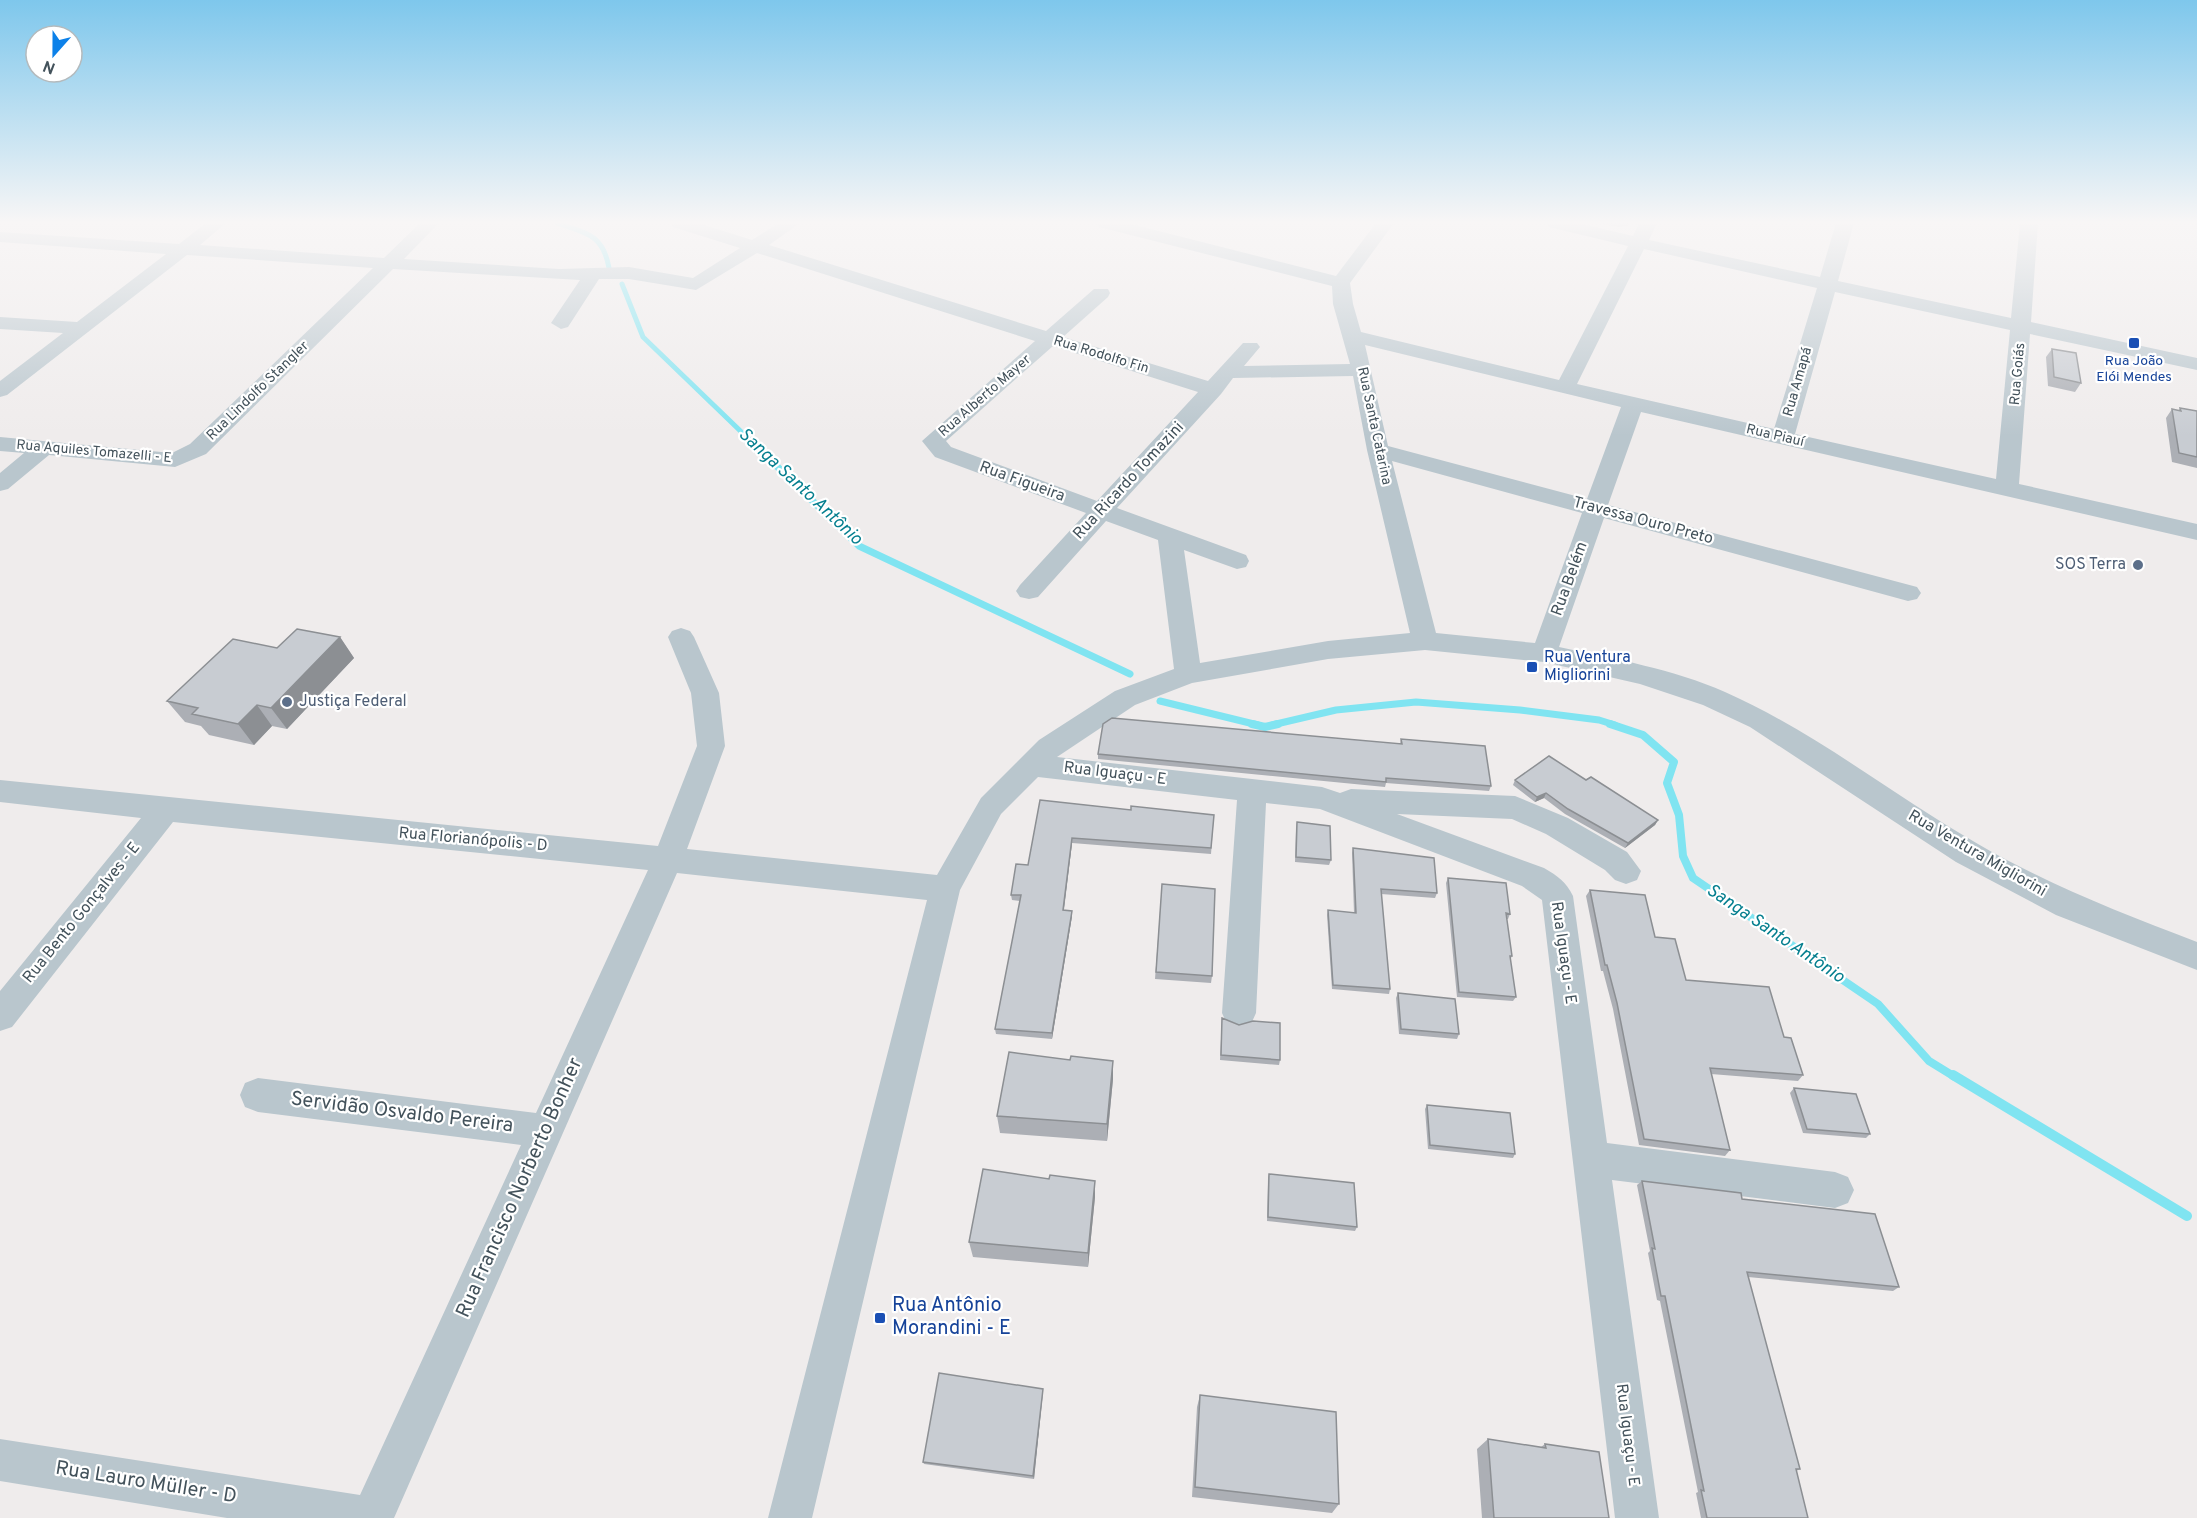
<svg xmlns="http://www.w3.org/2000/svg" width="2197" height="1518" font-family="Overpass,sans-serif">
	<rect width="100%" height="100%" fill="#efecec"/>
	<g fill="none" stroke-linecap="round" stroke-linejoin="round">
		<path stroke="#80e4f1" stroke-width="5" d="M557,223C586,233 603,234 609,268
			M622,284L643,337L756,446"/>
		<path stroke="#80e4f1" stroke-width="7" d="M754,444L859,546L1130,674
			M1160,701L1258,725
			M1272,725L1336,710L1416,702L1520,710L1599,720L1615,725"/>
		<path stroke="#80e4f1" stroke-width="8" d="M1252,724L1265,727L1278,724
			M1610,724L1643,735L1674,762L1667,783L1679,815L1683,856L1693,878L1878,1004L1929,1061L1955,1077"/>
		<path stroke="#80e4f1" stroke-width="10" d="M1953,1075L2187,1216"/>
		<path fill="#b9c6cd" fill-rule="evenodd" d="M206,223H226L200,245L384,258L420,223H439L404,259L559,269L629,267L693,278L740,248L673,227L670,223H698L752,240L779,223H800L769,245L1046,331L1094,289H1108L1110,293L1108,297L1063,337L1208,381L1243,343H1257L1260,347L1244,366L1350,364L1333,304L1332,286L1099,227L1096,223H1127L1336,276L1376,223H1394L1350,283L1353,304L1361,332L1559,380L1628,246L1549,227L1546,223H1578L1633,236L1639,223H1657L1649,240L1820,277L1836,223H1854L1838,281L2011,318L2020,223H2038L2031,322L2197,358V370L2030,334L2019,484L2197,524V540L1641,412L1608,505L1917,587L1921,593L1917,599L1908,601L1604,518L1559,647C1615,659 1673,669 1725,692C1815,732 1893,795 1978,844C2049,885 2121,913 2197,942V970L2056,915L1956,862L1750,727L1703,705L1640,684L1544,662L1425,650L1328,659L1192,683L1135,705L1057,757L1322,787L1340,793L1351,789L1515,796L1568,818L1627,852L1641,871L1637,880L1626,884L1615,880L1605,870L1546,834L1512,819L1397,814L1544,868C1558,876 1566,882 1573,896L1607,1143L1835,1172L1848,1177L1854,1190L1848,1203L1835,1208L1612,1180L1659,1518H1615L1542,900L1522,886L1320,809L1266,803L1256,1013L1251,1024L1239,1028L1227,1024L1222,1013L1237,800L1038,777L1001,814L960,890L812,1518H768L927,900L677,873L394,1518H227L0,1481V1439L360,1495L521,1145L258,1112L245,1107L240,1095L245,1083L258,1078L536,1113L648,870L173,822L12,1027L0,1031V991L141,818L0,802V780L658,846L697,746L691,693L668,637L672,631L681,628L690,631L694,637L719,693L725,746L687,849L937,875L981,798L1039,740L1115,691L1174,669L1158,540L1106,521L1038,597L1029,599L1020,597L1016,591L1020,585L1086,513L935,457L922,441L1035,341L757,253L696,290L629,279H599L568,327L561,329L551,323L580,280L393,269L206,454L175,467L49,455L8,489L0,491V473L24,453L0,451V437L172,453L190,444L373,268L187,255L7,395L0,397V381L63,333L0,329V317L77,322L166,254L0,242V232L179,244ZM1644,249L1817,288L1774,429L1577,384ZM1835,292L2010,330L1996,479L1795,434ZM1365,345L1621,407L1587,499L1388,446ZM1053,346L1198,392L1097,501L951,447L946,441ZM1353,376L1367,450L1410,633L1328,641L1200,663L1184,550L1237,569L1246,567L1249,561L1246,555L1117,508L1221,394L1233,378ZM1392,461L1582,513L1535,643L1436,633Z"/>
	</g>
	<path fill="#acafb5" d="M1599,223H1629L1628,226L1618,227Z
		M2052,349L2081,383L2075,392L2048,386L2046,357Z
		M2180,408L2197,411V468L2172,462L2166,418L2172,409L2178,411Z
		M340,637L354,658L287,729L272,726L254,745L209,735L201,726L185,722L167,701L277,648Z
		M1401,739L1491,786L1489,791L1386,783L1385,787L1098,759V754L1400,744Z
		M1515,780H1586L1658,820L1655,825L1625,848L1565,814L1544,798L1535,802L1513,785Z
		M1040,800L1131,810L1214,815L1211,854L1072,843L1064,910L1072,916L1052,1039L996,1034L995,1029L1020,901L1012,900L1011,895L1028,865Z
		M1297,822L1331,860L1329,865L1295,862L1296,827Z
		M1353,848L1437,893L1435,898L1381,894L1390,989L1389,994L1332,989L1327,915L1328,910L1354,913L1352,853Z
		M1448,878L1510,914L1508,919H1506L1512,956L1510,960L1516,997L1513,1001L1457,997L1446,883Z
		M1162,884L1212,976L1211,983L1155,979Z
		M1590,890L1655,937L1686,980L1784,1037L1803,1075L1798,1081L1711,1074L1730,1150L1725,1156L1639,1145L1613,1009L1603,971H1601L1586,896Z
		M1398,993L1459,1034L1457,1039L1399,1034L1396,998Z
		M1222,1018L1280,1060L1279,1065L1220,1060Z
		M1070,1060L1113,1061V1079L1107,1141L1000,1133L997,1116Z
		M1794,1088L1870,1134L1866,1138L1803,1133L1790,1093Z
		M1427,1105L1515,1154L1513,1158L1428,1149L1425,1109Z
		M1269,1174L1357,1227L1355,1231L1267,1221L1268,1178Z
		M1642,1181L1742,1199L1899,1287L1893,1291L1748,1277L1800,1469L1796,1471L1808,1518H1701L1696,1493L1698,1492L1660,1301L1657,1300L1648,1253L1650,1251L1637,1185Z
		M1095,1197L1088,1267L973,1257L969,1242Z
		M1043,1389L1034,1479L924,1464L923,1462Z
		M1200,1395L1339,1504L1332,1513L1192,1497L1197,1407Z
		M1488,1439L1541,1447L1545,1444L1609,1518H1482L1477,1449Z"/>
	<path fill="#8c8f93" d="M340,637L354,658L287,729L271,708Z
		M257,705L272,726L254,745L238,724Z
		M1546,793L1544,798L1535,802L1537,797Z
		M1658,820L1655,825L1625,848L1628,843Z
		M1072,838V843L1063,915V910Z
		M1072,911V916L1052,1039V1033Z
		M1113,1061V1079L1107,1141V1124Z
		M1095,1181V1197L1088,1267V1253Z
		M1043,1389V1392L1034,1479L1033,1476Z"/>
	<path fill="#c8ccd2" stroke="#8c8f93" stroke-width="1.5" d="M2052,349L2076,353L2081,383L2054,377Z
		M2180,408L2197,411V457L2179,453L2172,409L2181,411Z
		M297,629L340,637L271,708L257,705L238,724L192,714L198,708L167,701L233,639L277,648Z
		M1112,718L1402,744L1401,739L1485,746L1491,786L1386,778V782L1098,754L1103,724Z
		M1549,756L1586,780L1591,777L1658,820L1628,843L1568,809L1546,793L1537,797L1515,780Z
		M1040,800L1131,810V806L1214,815L1211,848L1072,838L1063,910L1072,911L1052,1033L995,1029L1021,895H1011L1016,864L1028,865Z
		M1297,822L1330,826L1331,860L1296,857Z
		M1353,848L1434,858L1437,893L1381,889L1390,989L1333,985L1328,910L1356,913Z
		M1448,878L1506,883L1510,914L1506,913L1512,956H1510L1516,997L1459,992Z
		M1162,884L1215,889L1212,976L1156,972Z
		M1590,890L1645,895L1655,937L1675,939L1686,980L1769,987L1784,1037L1791,1038L1803,1075L1710,1068L1730,1150L1644,1139L1617,1003L1607,965H1605Z
		M1398,993L1455,999L1459,1034L1401,1029Z
		M1222,1018L1239,1025L1253,1021L1280,1023V1060L1221,1055Z
		M1009,1052L1070,1060L1071,1056L1113,1061L1107,1124L997,1116Z
		M1794,1088L1856,1094L1870,1134L1807,1129Z
		M1427,1105L1510,1113L1515,1154L1430,1145Z
		M983,1169L1049,1179L1050,1175L1095,1181L1088,1253L969,1242Z
		M1269,1174L1354,1183L1357,1227L1268,1217Z
		M1642,1181L1741,1193L1742,1199L1875,1214L1899,1287L1747,1272L1800,1469H1796L1808,1518H1707L1701,1490L1704,1491L1665,1296H1661L1652,1248L1655,1249Z
		M939,1373L1043,1389L1033,1476L923,1462Z
		M1200,1395L1336,1412L1339,1504L1195,1487Z
		M1488,1439L1546,1448L1545,1444L1599,1452L1609,1518H1494Z"/>
	<linearGradient id="sky" x2="0" y2="1"><stop stop-color="#7ec7ec"/><stop offset="0.51" stop-color="#f8f6f6"/><stop offset="1" stop-color="#f8f6f6" stop-opacity="0"/></linearGradient>
	<rect width="2197" height="436" fill="url(#sky)"/>
	<g fill="#1a4fb4" stroke="#fff" stroke-width="2">
		<rect x="2128" y="337" width="12" height="12" rx="3"/>
		<rect x="1526" y="661" width="12" height="12" rx="3"/>
		<rect x="874" y="1312" width="12" height="12" rx="3"/>
	</g>
	<g fill="#5c6f8a" stroke="#fff" stroke-width="2">
		<circle cx="2138" cy="565" r="6"/>
		<circle cx="287" cy="702" r="6"/>
	</g>
	<g text-anchor="middle" dominant-baseline="central" stroke-width="4.5" stroke-linejoin="round" paint-order="stroke">
		<g font-size="14" fill="#43525b" stroke="#fff">
			<text transform="translate(1101 355) rotate(17)">Rua Rodolfo Fin</text>
			<text transform="translate(2018 374) rotate(-85)">Rua Goiás</text>
			<text transform="translate(1798 382) rotate(-74)">Rua Amapá</text>
			<text transform="translate(258 391) rotate(-44)">Rua Lindolfo Stangler</text>
			<text transform="translate(985 396) rotate(-41)">Rua Alberto Mayer</text>
			<text transform="translate(1374 426) rotate(78)">Rua Santa Catarina</text>
			<text transform="translate(1775 436) rotate(13)">Rua Piauí</text>
			<text transform="translate(94 452) rotate(5)">Rua Aquiles Tomazelli - E</text>
		</g>
		<g font-size="14" fill="#164399" stroke="#fff">
			<text x="2134" y="361">Rua João<tspan x="2134" dy="16">Elói Mendes</tspan></text>
		</g>
		<g font-size="16" fill="#43525b" stroke="#fff">
			<text transform="translate(1129 481) rotate(-47)">Rua Ricardo Tomazini</text>
			<text transform="translate(1022 482) rotate(20)">Rua Figueira</text>
			<text transform="translate(1643 521) rotate(15)">Travessa Ouro Preto</text>
			<text transform="translate(1570 579) rotate(-70)">Rua Belém</text>
			<text transform="translate(1115 774) rotate(7)">Rua Iguaçu - E</text>
			<text transform="translate(473 840) rotate(5)">Rua Florianópolis - D</text>
			<text transform="translate(1977 854) rotate(30)">Rua Ventura Migliorini</text>
			<text transform="translate(82 913) rotate(-51)">Rua Bento Gonçalves - E</text>
			<text transform="translate(1563 953) rotate(82)">Rua Iguaçu - E</text>
			<text transform="translate(1627 1435) rotate(83)">Rua Iguaçu - E</text>
		</g>
		<g font-size="16" fill="#4e5e75" stroke="#fff" text-anchor="end">
			<text x="2126" y="565">SOS Terra</text>
			<text x="299" y="702" text-anchor="start">Justiça Federal</text>
		</g>
		<g font-size="16" fill="#164399" stroke="#fff" text-anchor="start">
			<text x="1544" y="658">Rua Ventura<tspan x="1544" dy="18">Migliorini</tspan></text>
		</g>
		<g font-size="18" font-style="italic" fill="#057f8f" stroke="#fff">
			<text transform="translate(800 487) rotate(43)">Sanga Santo Antônio</text>
			<text transform="translate(1775 934) rotate(34)">Sanga Santo Antônio</text>
		</g>
		<g font-size="20" fill="#43525b" stroke="#fff">
			<text transform="translate(402 1113) rotate(7)">Servidão Osvaldo Pereira</text>
			<text transform="translate(520 1188) rotate(-66)">Rua Francisco Norberto Bonher</text>
			<text transform="translate(146 1483) rotate(9)">Rua Lauro Müller - D</text>
		</g>
		<g font-size="20" fill="#164399" stroke="#fff" text-anchor="start">
			<text x="892" y="1306">Rua Antônio<tspan x="892" dy="23">Morandini - E</tspan></text>
		</g>
	</g>
	<g transform="translate(54 54) rotate(201)"><circle r="28" fill="#ffffff" stroke="#b4babd" stroke-width="1.5"/>
	<path d="M0-4.5L10 22L0 15L-10 22Z" fill="#0c81e9"/>
	<text y="-9" font-size="16" font-weight="bold" text-anchor="middle" fill="#43525b">N</text>
	</g>
</svg>
